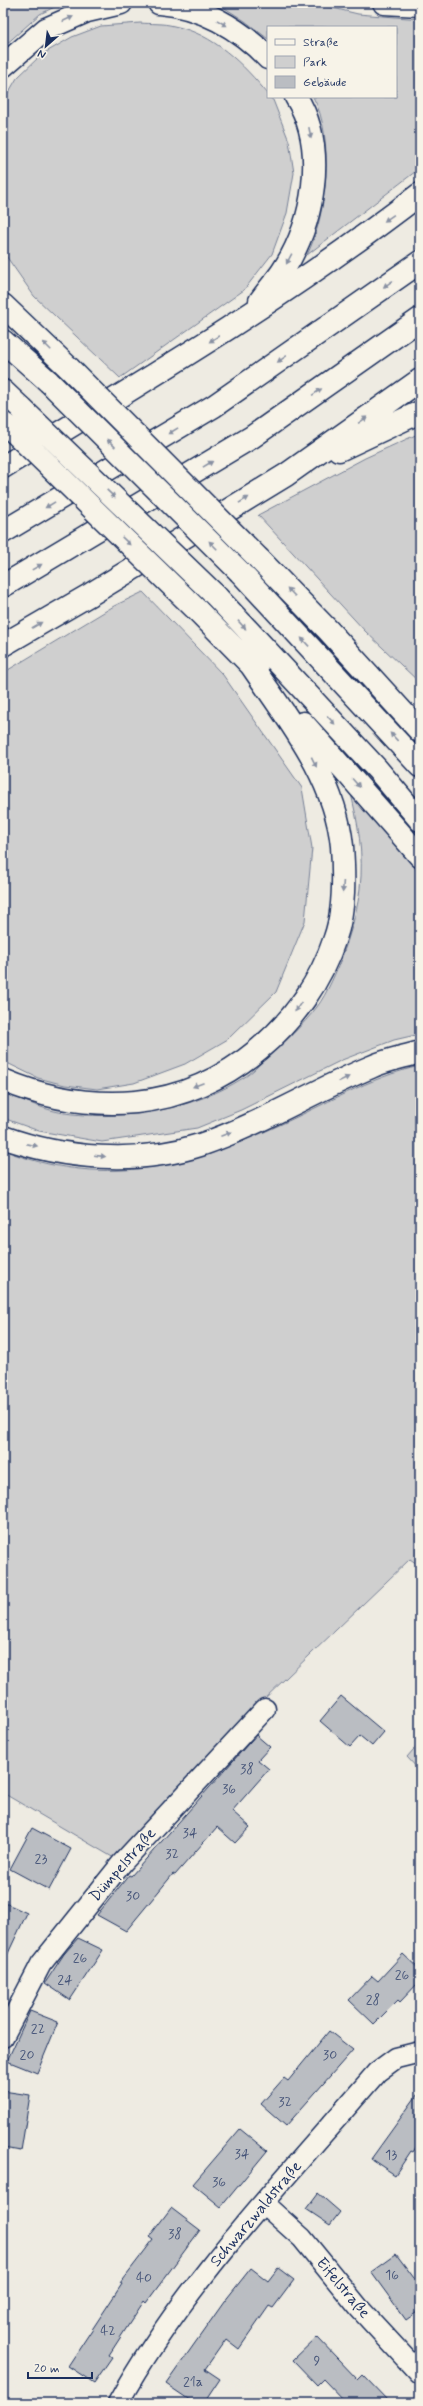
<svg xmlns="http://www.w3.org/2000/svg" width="423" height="2406" font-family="Mynerve,sans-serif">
	<rect width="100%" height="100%" fill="#eeebe2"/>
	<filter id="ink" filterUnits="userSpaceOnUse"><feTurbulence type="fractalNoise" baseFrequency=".025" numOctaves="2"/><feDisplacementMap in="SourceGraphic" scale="8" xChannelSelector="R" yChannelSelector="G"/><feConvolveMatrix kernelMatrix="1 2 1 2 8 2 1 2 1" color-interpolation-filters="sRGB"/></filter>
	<g filter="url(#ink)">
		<path fill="#cfcfcf" stroke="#757f96" d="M15,3H63L40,14L3,47V8Z
			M217,3H312L358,14L420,19V168L307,255C327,216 335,136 313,97H396V27H268V39L245,21Z
			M140,23C151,24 163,23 174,26C214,34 243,64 268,94V97L273,100L289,141L294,173L287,213L272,254L244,290L120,378L34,296L4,253L3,102L17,78L41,55L72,37L101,26Z
			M420,433V683L365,631L258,515L365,458Z
			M143,592L223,675L302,788L312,848L305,921L276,992L228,1039L185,1064L134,1083L97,1089L65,1085L38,1078L3,1061V673L114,606Z
			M350,790L420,874V1034L394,1040L342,1060L241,1110L197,1128L102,1142L39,1131L3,1118V1091C24,1101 48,1112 72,1114C128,1120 195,1109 243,1078C252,1073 260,1064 268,1056C285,1042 303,1025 317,1007C336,981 357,920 360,888C364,856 358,821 350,790Z
			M420,1066V1566L410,1559L262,1701L114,1858L3,1793V1150C99,1188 185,1169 275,1127C323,1106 369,1077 420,1066Z
			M420,1742V1771L407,1757Z"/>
		<path fill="#babdc2" stroke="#1b2f5e" d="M341,1696L384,1732L372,1746L360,1736L350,1747L320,1721Z
			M256,1735L270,1747L258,1760L269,1769L232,1811L250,1827L235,1843L217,1827L175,1875L173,1874L126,1931L97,1915L129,1875L131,1876Z
			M32,1828L71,1849L49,1890L10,1869Z
			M3,1902L27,1913L3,1964Z
			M78,1938L103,1950L70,2000L45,1983L64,1954Z
			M403,1954L420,1970V1981L400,2002L398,2000L374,2024L349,2000L372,1976L378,1981Z
			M30,2011L58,2022L37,2073L7,2061Z
			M329,2031L353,2050L286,2126L261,2104L284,2078L288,2081Z
			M3,2091L30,2095L21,2151L3,2148Z
			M420,2091V2141L413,2152L411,2151L395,2175L371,2159Z
			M240,2129L267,2151L221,2207L193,2184Z
			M318,2193L340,2212L330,2225L306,2209Z
			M171,2208L200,2230L146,2303L144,2301L109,2355L112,2357L94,2383L68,2366L122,2284L120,2283L153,2240L149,2237Z
			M396,2254L420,2286V2310L406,2320L371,2272Z
			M251,2268L268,2281L278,2268L294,2280L273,2308L269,2306L239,2349L226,2339L205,2369L220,2379L204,2403H194L166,2384L224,2302Z
			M317,2337L358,2380L363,2375L390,2403H346L323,2379L317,2385L293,2360Z"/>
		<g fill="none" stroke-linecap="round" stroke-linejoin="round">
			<defs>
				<path id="minor" d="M3,2037L41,1964L122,1863L265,1709
					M264,2204L302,2238L359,2308L420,2374
					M118,2403C185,2282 287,2177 377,2072L396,2058L420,2052"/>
				<path id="highway" d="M159,3C201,6 239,28 268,58
					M384,3L420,5
					M3,66L46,29L87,11L121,3
					M260,301C267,291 275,282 282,272C314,224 328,148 296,97
					M3,305L69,368
					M3,341L49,382
					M3,391L22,409
					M339,450L420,412
					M3,467C145,381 288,296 420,194
					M3,532L214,406L420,262
					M259,559L328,630L420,731
					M240,572L420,766
					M3,586L252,437L420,319
					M216,596L377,769L420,820
					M198,611L257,671
					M3,645L91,594L286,475L420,380
					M303,723L420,856
					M3,1080C45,1098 90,1106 136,1102C227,1093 307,1024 335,938C345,910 344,875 342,846C335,775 285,716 247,659
					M3,1137C63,1159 138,1165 200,1145C259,1125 313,1091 371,1067C386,1060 404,1057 420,1052"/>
			</defs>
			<use href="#minor" stroke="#1b2f5e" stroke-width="23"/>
			<use href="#highway" stroke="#1b2f5e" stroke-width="25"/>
			<use href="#minor" stroke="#f7f3e8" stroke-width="20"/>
			<use href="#highway" stroke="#f7f3e8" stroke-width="22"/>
			<defs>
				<path id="highway-bridge" d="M69,368L259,559
					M49,382L240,572
					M22,409L216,596
					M8,426L198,611"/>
			</defs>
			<use href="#highway-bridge" stroke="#1b2f5e" stroke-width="25" stroke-linecap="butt"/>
			<use href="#highway-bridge" stroke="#f7f3e8" stroke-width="22"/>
		</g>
		<defs><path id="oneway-solid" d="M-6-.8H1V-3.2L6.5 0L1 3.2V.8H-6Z"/></defs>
		<g fill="#8991a3">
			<use href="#oneway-solid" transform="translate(68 19) rotate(-24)"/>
			<use href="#oneway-solid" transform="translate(222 23) rotate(31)"/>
			<use href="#oneway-solid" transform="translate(310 133) rotate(79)"/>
			<use href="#oneway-solid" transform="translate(389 218) rotate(145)"/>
			<use href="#oneway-solid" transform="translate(289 259) rotate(118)"/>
			<use href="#oneway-solid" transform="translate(388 284) rotate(145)"/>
			<use href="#oneway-solid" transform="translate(214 339) rotate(147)"/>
			<use href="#oneway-solid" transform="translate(47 346) rotate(-135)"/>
			<use href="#oneway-solid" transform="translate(282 359) rotate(145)"/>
			<use href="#oneway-solid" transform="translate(317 392) rotate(-35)"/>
			<use href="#oneway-solid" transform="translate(363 420) rotate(-35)"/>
			<use href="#oneway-solid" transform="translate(173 431) rotate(149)"/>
			<use href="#oneway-solid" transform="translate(111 443) rotate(-136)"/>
			<use href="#oneway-solid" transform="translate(208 464) rotate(-31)"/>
			<use href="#oneway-solid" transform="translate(111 494) rotate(44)"/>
			<use href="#oneway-solid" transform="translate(244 500) rotate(-31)"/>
			<use href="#oneway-solid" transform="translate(50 505) rotate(149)"/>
			<use href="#oneway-solid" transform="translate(126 541) rotate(44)"/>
			<use href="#oneway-solid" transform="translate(213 545) rotate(-135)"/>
			<use href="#oneway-solid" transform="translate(37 567) rotate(-29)"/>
			<use href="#oneway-solid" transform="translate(291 592) rotate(-134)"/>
			<use href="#oneway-solid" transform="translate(37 625) rotate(-30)"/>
			<use href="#oneway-solid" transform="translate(242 625) rotate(47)"/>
			<use href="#oneway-solid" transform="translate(305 642) rotate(-133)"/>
			<use href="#oneway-solid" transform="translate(331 720) rotate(47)"/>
			<use href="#oneway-solid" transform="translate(394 737) rotate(-133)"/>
			<use href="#oneway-solid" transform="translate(314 762) rotate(64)"/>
			<use href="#oneway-solid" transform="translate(356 783) rotate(49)"/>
			<use href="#oneway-solid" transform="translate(343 887) rotate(94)"/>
			<use href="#oneway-solid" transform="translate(298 1007) rotate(124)"/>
			<use href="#oneway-solid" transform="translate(344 1079) rotate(-26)"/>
			<use href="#oneway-solid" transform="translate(198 1085) rotate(159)"/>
			<use href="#oneway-solid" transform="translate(226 1134) rotate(-21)"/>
			<use href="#oneway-solid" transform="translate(32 1145) rotate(12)"/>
			<use href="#oneway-solid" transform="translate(100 1156) rotate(7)"/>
		</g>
	</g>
	<g text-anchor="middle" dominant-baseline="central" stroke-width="4" stroke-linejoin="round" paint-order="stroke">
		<g font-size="14" fill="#435277">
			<text x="247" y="1769">38</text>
			<text x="229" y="1789">36</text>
			<text x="190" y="1833">34</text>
			<text x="172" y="1854">32</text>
			<text x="41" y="1859">23</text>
			<text x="133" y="1896">30</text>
			<text x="80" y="1958">26</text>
			<text x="402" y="1975">26</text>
			<text x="65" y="1980">24</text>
			<text x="373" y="2000">28</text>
			<text x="38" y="2029">22</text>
			<text x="27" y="2055">20</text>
			<text x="330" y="2055">30</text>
			<text x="285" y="2102">32</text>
			<text x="242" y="2154">34</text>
			<text x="391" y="2155">13</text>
			<text x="219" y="2182">36</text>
			<text x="175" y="2234">38</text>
			<text x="392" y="2275">16</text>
			<text x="144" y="2278">40</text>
			<text x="108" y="2331">42</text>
			<text x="317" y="2361">9</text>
			<text x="193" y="2382">21a</text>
		</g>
		<g font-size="16" fill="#1b2f5e" stroke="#f7f3e8">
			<text transform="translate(123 1865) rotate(-49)">Dümpelstraße</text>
			<text transform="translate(256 2214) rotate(-50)">Schwarzwaldstraße</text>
			<text transform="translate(343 2288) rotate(50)">Eifelstraße</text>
		</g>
	</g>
	<rect width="423" height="2406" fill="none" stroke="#f7f3e8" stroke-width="16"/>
	<rect x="8" y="8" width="407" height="2390" fill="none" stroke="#1b2f5e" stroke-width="1.5" filter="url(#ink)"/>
	<rect x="267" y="26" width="130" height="72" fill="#f7f3e8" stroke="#9fa5b1"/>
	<rect x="275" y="39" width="20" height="6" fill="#f7f3e8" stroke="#9fa5b1"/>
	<text x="303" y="46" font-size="12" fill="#1b2f5e">Straße</text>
	<rect x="275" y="56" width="20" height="12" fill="#cfcfcf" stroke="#9fa5b1"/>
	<text x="303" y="66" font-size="12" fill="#1b2f5e">Park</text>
	<rect x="275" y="76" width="20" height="12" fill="#babdc2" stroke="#9fa5b1"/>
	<text x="303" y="86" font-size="12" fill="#1b2f5e">Gebäude</text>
	<g transform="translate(46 46) rotate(208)" stroke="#f7f3e8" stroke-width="3" paint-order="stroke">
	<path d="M0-3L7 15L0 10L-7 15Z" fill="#1b2f5e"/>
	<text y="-6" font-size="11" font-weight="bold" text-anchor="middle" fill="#1b2f5e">N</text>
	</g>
	<path d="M28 2372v6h64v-6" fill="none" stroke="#1b2f5e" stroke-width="2"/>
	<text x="34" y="2372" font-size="12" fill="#1b2f5e" stroke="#f7f3e8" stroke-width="3" paint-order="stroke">20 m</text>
</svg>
